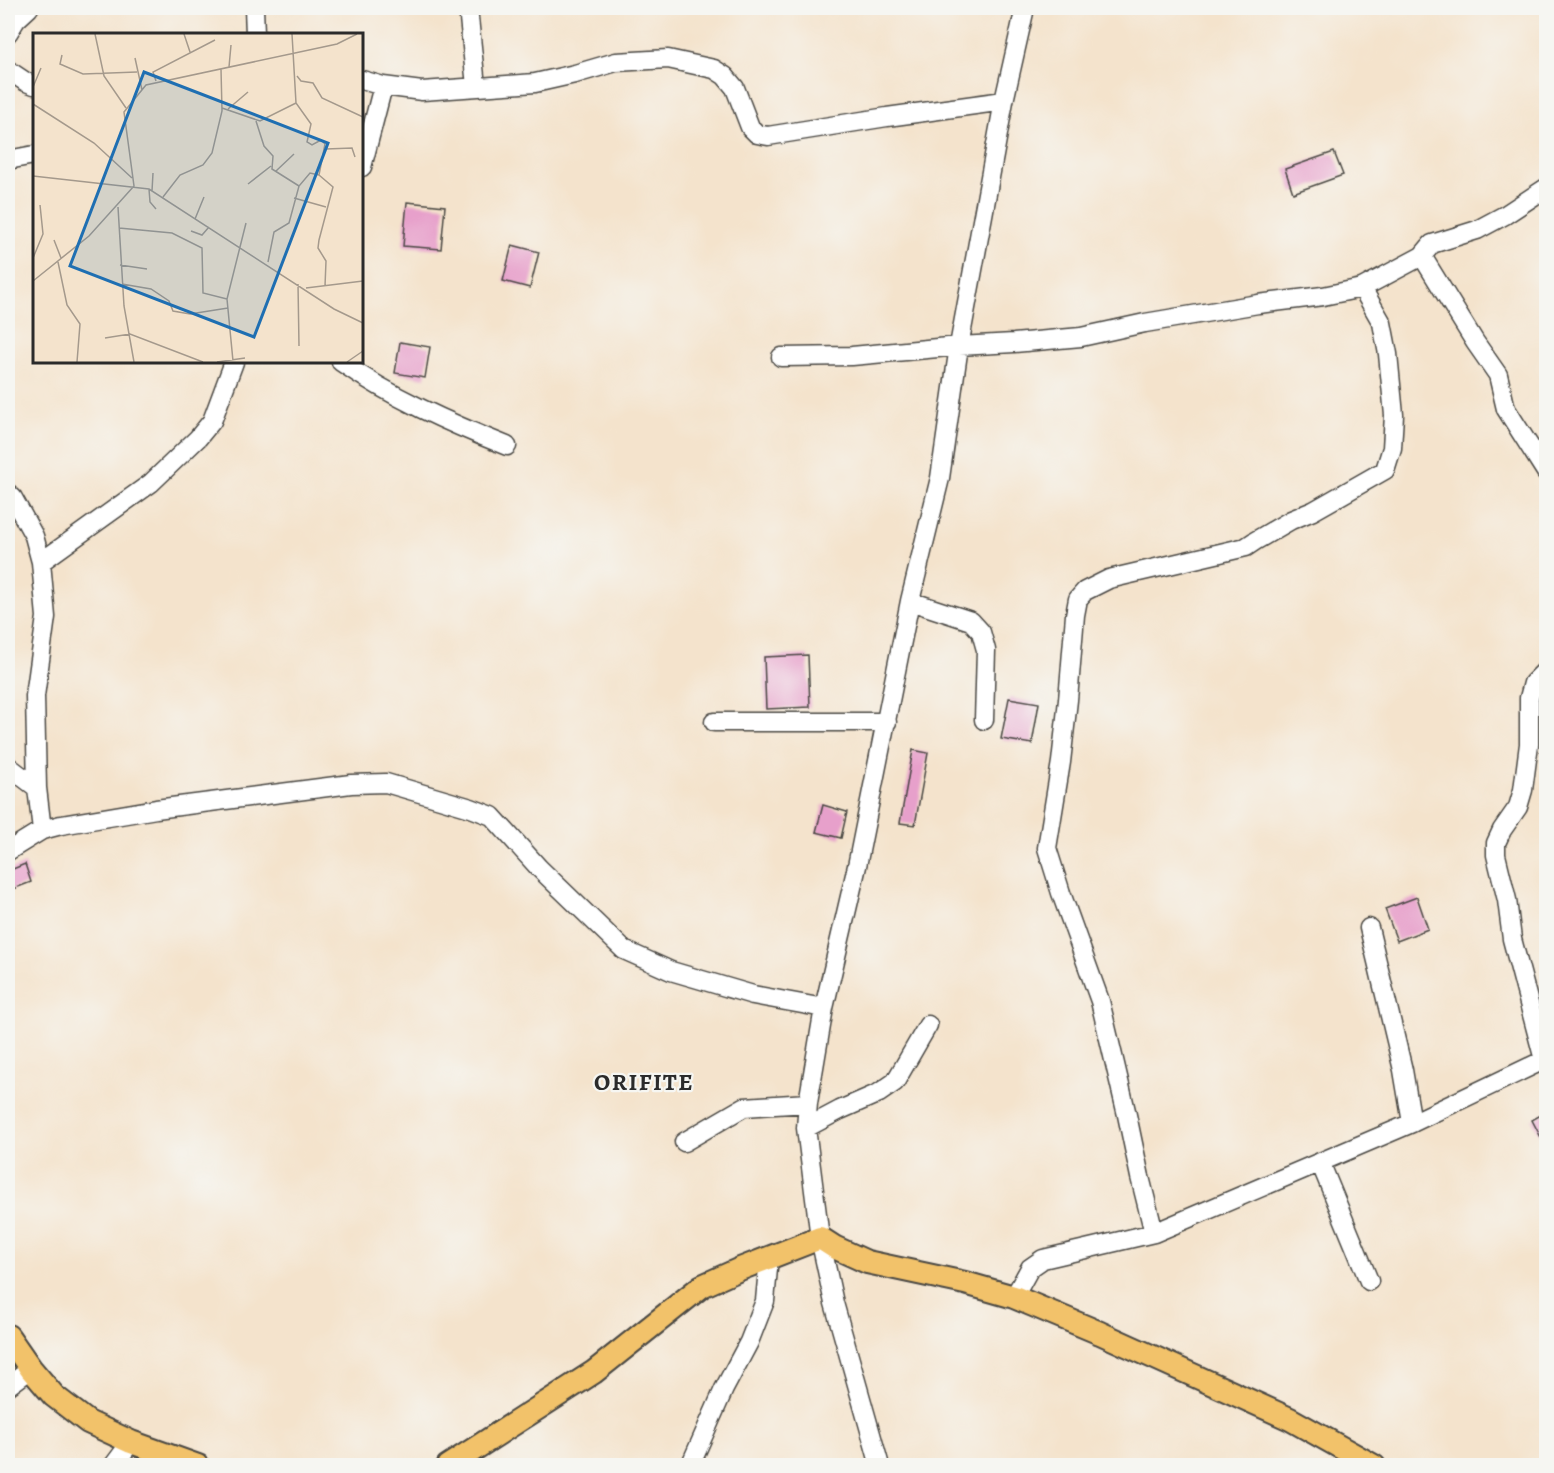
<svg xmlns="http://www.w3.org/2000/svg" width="1554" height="1473" font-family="Alegreya,serif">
	<rect width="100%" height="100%" fill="#f6f6f2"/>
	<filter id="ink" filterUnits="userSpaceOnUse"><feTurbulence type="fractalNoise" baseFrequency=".0167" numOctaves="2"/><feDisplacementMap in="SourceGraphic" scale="12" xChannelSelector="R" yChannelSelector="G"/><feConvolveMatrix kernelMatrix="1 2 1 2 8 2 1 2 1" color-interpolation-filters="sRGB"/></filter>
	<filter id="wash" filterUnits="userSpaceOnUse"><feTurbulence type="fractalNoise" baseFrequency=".008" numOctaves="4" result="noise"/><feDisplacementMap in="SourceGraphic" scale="24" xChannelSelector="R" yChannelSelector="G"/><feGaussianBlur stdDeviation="1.35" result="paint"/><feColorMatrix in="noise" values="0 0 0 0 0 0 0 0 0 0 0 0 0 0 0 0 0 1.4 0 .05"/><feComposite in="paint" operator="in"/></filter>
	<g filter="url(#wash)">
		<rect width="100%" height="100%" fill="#f4e3cc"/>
		<g id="blocks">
			<path fill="#e7a0cb" d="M1334,152L1343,175L1293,193L1285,169Z
				M407,202L445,206L441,249L403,246Z
				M512,245L539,252L530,288L503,281Z
				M400,342L430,347L425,378L395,373Z
				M808,655L810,707L766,709L764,657Z
				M1009,698L1039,703L1032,744L1001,739Z
				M913,750L928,753L915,825L900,823Z
				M823,805L847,812L841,838L816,832Z
				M25,864L31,882L8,891V871Z
				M1417,897L1428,929L1397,941L1385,909Z
				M1546,1112V1147L1532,1120Z"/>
		</g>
	</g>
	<g filter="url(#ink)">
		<use href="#blocks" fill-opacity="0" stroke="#494743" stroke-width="1.5"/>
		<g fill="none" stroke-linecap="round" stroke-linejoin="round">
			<defs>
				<path id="minor" d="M254,8L255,34
					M468,8L476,86
					M8,33L16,20L29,8
					M8,70L26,82L34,85
					M362,80L383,86L422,91L535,83L575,74L616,62L668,59L714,69L725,76L735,88L750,127L757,134L768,136L887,117L1004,101
					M8,160L34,155
					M362,167L383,86
					M1422,256L1475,342L1498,375L1506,409L1546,472
					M781,357L852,356L959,346L1014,343L1081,337L1145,323L1258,304L1323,296L1362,288L1422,256L1432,244L1477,230L1505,215L1546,188
					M341,362C391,397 449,423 507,446
					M8,493L13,498L34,536L41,562L46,617L35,696L37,788L42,830
					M41,562L151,483L198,438L212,421L234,362
					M910,601L971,621L981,632L986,650L984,720
					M714,722H887
					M8,766L37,788
					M8,851L42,830L61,825L156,809L351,784L386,783L471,808L492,816L539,868L624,950L671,971L753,995L824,1008
					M1369,928L1403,1070L1412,1123
					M1544,1060L1512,939L1507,900L1496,855V843L1502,830L1518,807L1523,790L1529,744V698L1533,683L1546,670
					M806,1128L840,1110L879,1093L895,1082L928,1025
					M684,1142L744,1107L808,1103
					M1320,1162L1369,1281
					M1154,1233L1140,1177L1127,1115L1100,1001L1061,893L1047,848L1061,762L1068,700L1075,615L1078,599L1085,591L1109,579L1246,547L1255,541L1291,520L1313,511L1385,470L1392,448L1394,415L1388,354L1382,323L1362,288
					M1014,1297L1030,1268L1043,1259L1154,1233L1412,1123L1546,1059
					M8,1386L31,1369
					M113,1466L131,1442
					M690,1466L724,1389L749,1342L765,1301L769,1258
					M880,1466L834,1303L820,1238L806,1128L808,1103L824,1008L857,866L910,601L940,478L959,346L1004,101L1025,8"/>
				<path id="major" d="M8,1336L31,1369L54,1396L88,1422L131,1442L198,1466
					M448,1466L594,1372L702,1286L740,1269L820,1238L834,1247L867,1262L965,1283L1014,1297L1100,1333L1290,1419L1374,1466"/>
			</defs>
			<use href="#minor" stroke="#494743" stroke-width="21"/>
			<use href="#major" stroke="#494743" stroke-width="26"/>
			<use href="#minor" stroke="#fff" stroke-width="18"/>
			<use href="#major" stroke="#f2c26a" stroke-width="22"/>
		</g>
	</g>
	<g text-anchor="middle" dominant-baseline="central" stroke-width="4.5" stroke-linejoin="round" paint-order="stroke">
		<g font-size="24" font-weight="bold" letter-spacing="1.5" fill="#2b2b2b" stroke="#f6f6f2">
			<text x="644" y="1082">ORIFITE</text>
		</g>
	</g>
	<g transform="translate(33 33)">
		<rect width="330" height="330" fill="#f4e3cc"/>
		<path fill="none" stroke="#a4998c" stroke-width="1.5" d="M62,1L71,43L93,75M151,1L157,19M259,1L263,70L278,91L274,109L279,112L288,107L292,111L286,142L300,154L286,207L285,215L293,228L292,253M29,22L27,31L50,41L104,39M102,25L109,57M196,34L198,12M264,43L268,48L280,50L289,65L330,84M123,48L120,39L182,7M0,54L8,35M0,71L61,110L99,145M189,75L227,88L263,70M195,76L215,59M223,88L231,113L240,123L239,136L266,153M293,116L319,115L322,124M243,138L261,121M0,143L116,156L301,276L330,290M215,151L238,133M116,156L117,169L123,176M119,158L120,140M130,164L147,142L170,132L179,120L189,78L188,36M261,165L293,174M85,174L91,273L101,329M162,186L171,164M86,195L139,200L169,215L170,260L194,266M158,198L169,202L176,194M21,207L28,225M0,225L10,201L7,172M25,229L34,272L47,291L44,329M235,229L241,199L256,190L266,153L277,140L286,142M87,232L114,236M0,248L56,203L101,153L91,79L113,52L304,11L324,1M0,251V319M89,251L118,256L136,268L140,278L157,281L195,275M265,251L266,313M273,255L330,248M72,305L97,301L170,329M200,328L194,266L213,190M184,329L212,325M314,329L330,318"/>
		<path fill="#1f6fb2" fill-opacity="0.15" stroke="#1f6fb2" stroke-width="3" d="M111,39L295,110L221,304L37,233Z"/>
		<rect width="330" height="330" fill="none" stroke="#2b2b2b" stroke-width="3"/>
	</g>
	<rect width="1554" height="1473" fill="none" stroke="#f6f6f2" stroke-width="30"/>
</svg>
